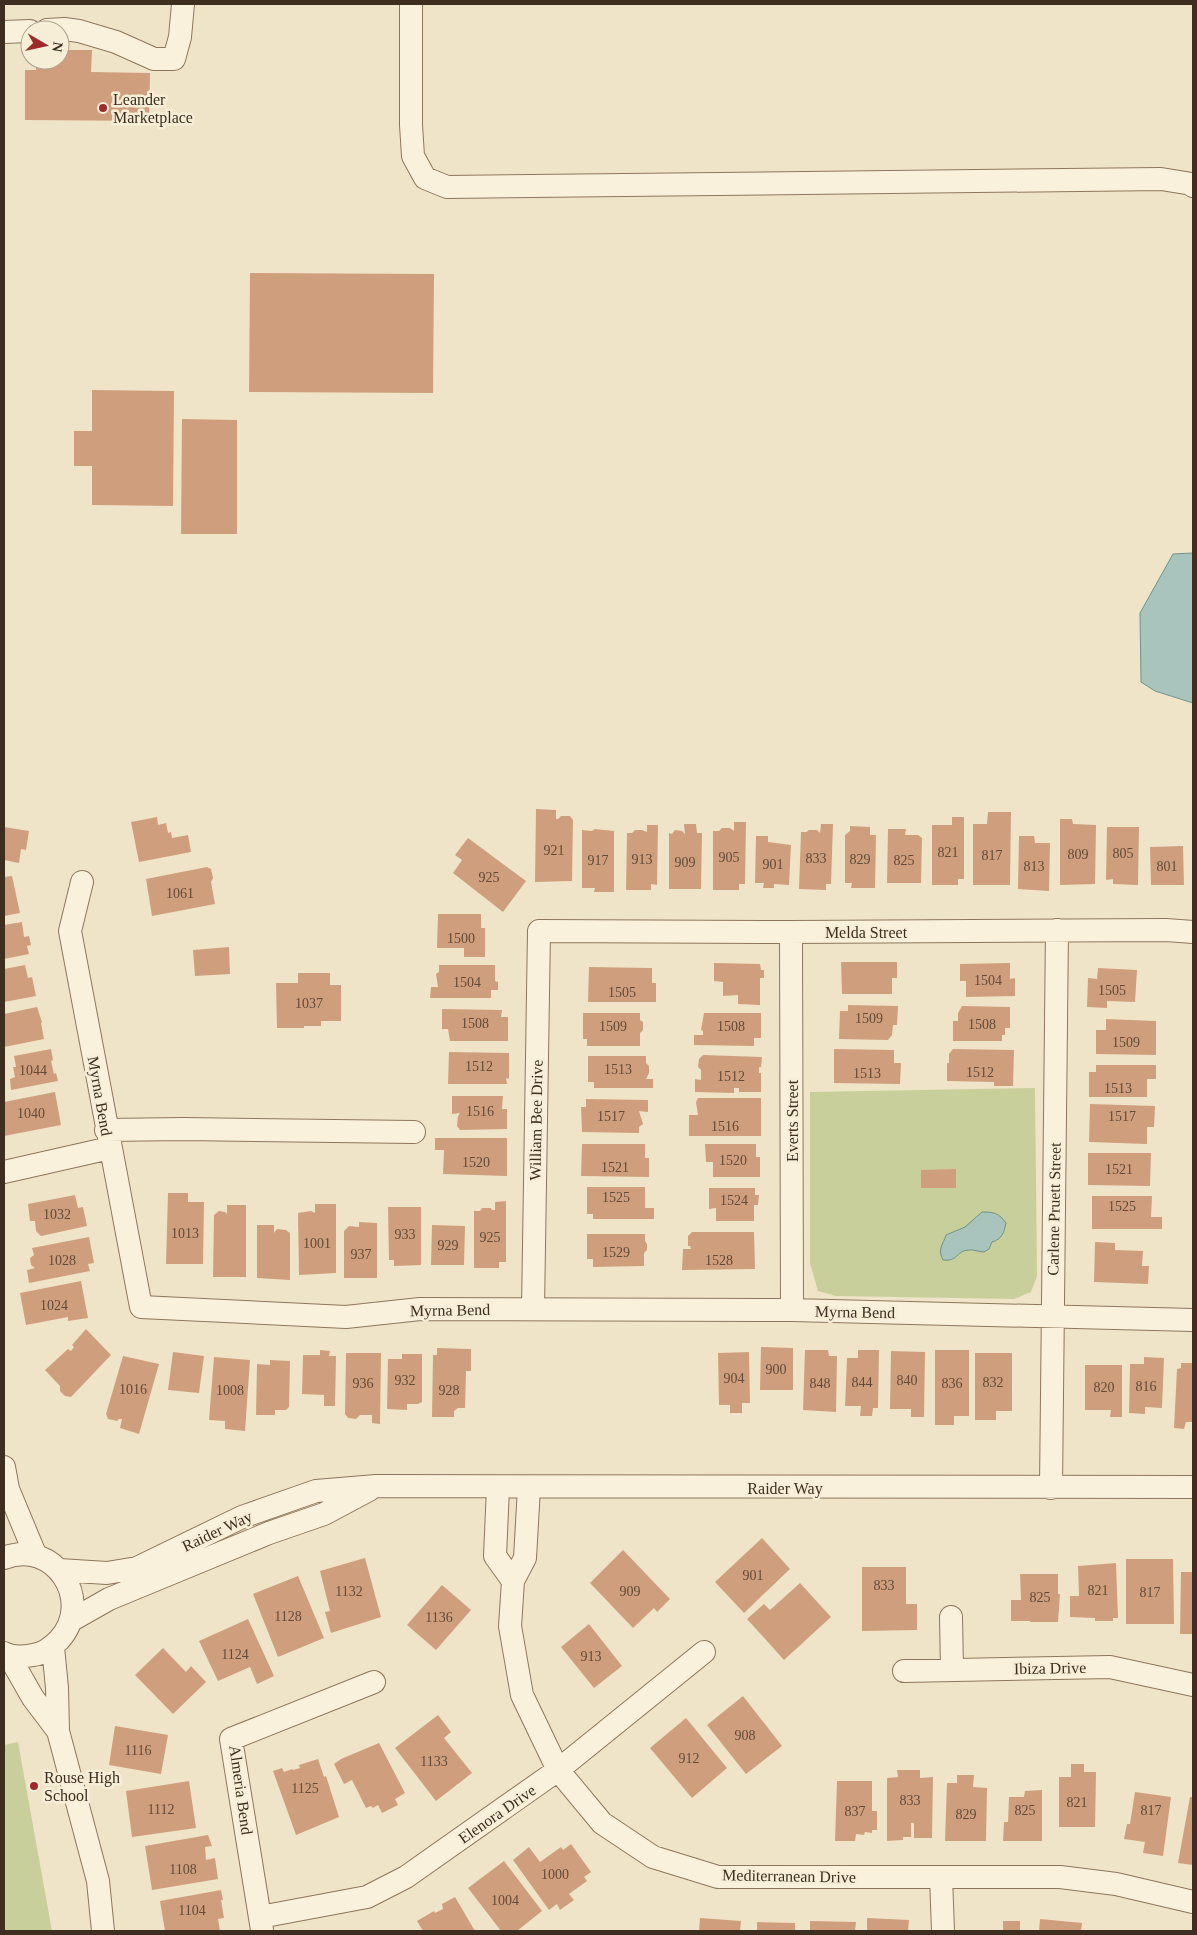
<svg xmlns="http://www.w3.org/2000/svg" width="1197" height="1935" font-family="'Times New Roman',serif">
	<rect width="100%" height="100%" fill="#f0e4c8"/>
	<path fill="#c9cf9b" d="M1035,1088L1037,1276L1031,1292L1014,1299L836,1296L818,1291L810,1263V1092Z
		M18,1742L52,1931H4V1745Z"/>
	<path fill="#a9c4bc" stroke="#6f938a" d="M1193,553V703L1155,691L1141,682L1140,613L1173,554Z
		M982,1212C994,1212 999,1213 1006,1223C1004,1233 1002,1239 992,1242L989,1249L984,1252C979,1252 973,1249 968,1250C956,1251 958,1262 943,1260C937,1249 943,1245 946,1235L965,1227Z"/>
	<path fill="#cf9f7d" d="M60,50H92L91,72L150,73L149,121L25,120V70H36V60H60Z
		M250,273L434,274L433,393L249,392Z
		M92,390L174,391L173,506L92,505V466H74V431H92Z
		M182,419L237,420V534H181Z
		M536,809L556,810V819H558L561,816H570L573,820L572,881L535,882Z
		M988,812H1011L1010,885H973V824H987Z
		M157,817L158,825L166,823L168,833L171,832L172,838L188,835L191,852L139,862L131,822Z
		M952,817H964V879H958V885H932V825H952Z
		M1060,819H1072L1073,824L1096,825L1095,884L1060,885Z
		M734,822H746L745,884H739V890H713V831H719L722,828H730L734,831Z
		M684,824H696L697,833H702L701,889H669V833L672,834L675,830L682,831L685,834Z
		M821,824H833L831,884H826V890L799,889L801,832H806L809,830H817L820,833Z
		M647,825H658L657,885L651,884V890H626L627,833H632L635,830H642L647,832Z
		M850,826L870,827V835H876L875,888H851L852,883H845V835L850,831Z
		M4,827L29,831L26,850L21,849L19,863L4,860Z
		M1107,827H1139L1138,885L1113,884V879L1106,880Z
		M595,829L614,831V892H594L595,888H582V830L592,831Z
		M888,829H906L905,835H918L922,838L921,883H887Z
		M756,836H768V842L791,845L789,885L774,884V888H763L764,883H755Z
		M1019,836H1034L1035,843H1050L1049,891L1018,889Z
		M468,838L526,881L503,912L453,873L462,860L455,855Z
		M1183,846L1184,885H1151L1150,847Z
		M207,867L211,869L213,878L211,882L215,904L152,916L146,879Z
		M12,876L20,913L4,916V877Z
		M438,914H481V928H485V957H464V948H437Z
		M22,922L24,937L29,936L31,945L27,946L29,954L4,959V925Z
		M229,947L230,974L195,976L193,950Z
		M841,962H897V978H892V994H842Z
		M714,963L760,964L761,970H764V978H760V1005L738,1004V995L723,996V982L714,981Z
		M1010,963V979L1015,978V996L966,997V981H960V964Z
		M25,965L28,978L32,977L36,996L4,1002V969Z
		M439,965H495V981L498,982V990H491V998H430L431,987H438L436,974L439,972Z
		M589,967L652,968V983H656V1002H588Z
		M1098,968L1137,970L1135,1002L1107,1001V1008L1087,1007L1088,978L1097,979Z
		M298,973H330V985H341V1021H321V1026H304V1028H277L276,983H298Z
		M848,1005L898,1006L897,1025H893L892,1035L888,1040L839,1039L840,1011H848Z
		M962,1006L1010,1007V1028H1005V1035H1002V1041H953V1021H958V1013Z
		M37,1007L42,1022L41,1023L44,1039L4,1047V1014Z
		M442,1009L502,1010L501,1017H508V1041H450L448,1029H442Z
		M583,1013H640V1020L643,1022V1030L640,1033V1046H587V1039H583Z
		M704,1013H761V1038H754V1046L694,1045V1035H703V1031L701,1030Z
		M1106,1019L1156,1021V1055L1096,1054V1030H1106Z
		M51,1049L53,1060L51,1061L54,1074L56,1073L58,1081L11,1090L10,1079L15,1077L13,1067H16L14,1056Z
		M834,1049L894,1050V1063H901L900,1084L834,1083Z
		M953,1049L1014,1050L1013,1086H994V1082L947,1081V1063H949V1054Z
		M449,1052L509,1053V1079L506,1078L507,1084H448Z
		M703,1055L762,1057L761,1067H759V1073H761V1092H739V1088H734V1093L695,1092V1079L701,1080V1070L698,1067L699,1059Z
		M588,1056H646V1063L649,1066V1073L646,1079H653V1088H594V1082H588Z
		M1096,1065H1156V1079H1147V1097H1089V1072H1096Z
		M55,1092L61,1125L4,1136V1102Z
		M452,1096H503L502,1109H507V1129L460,1130L457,1126L458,1116L460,1113L452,1114Z
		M698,1098H761V1136H689V1115H698L696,1102Z
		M586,1099L648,1100V1112L639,1111L643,1124L639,1127V1133L582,1132L581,1107H586Z
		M1090,1104L1155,1106L1154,1127H1147V1144L1089,1142Z
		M435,1138H507V1176L443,1174L444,1150H435Z
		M582,1144H645V1158H649V1177L581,1176Z
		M705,1144H756V1157H760V1177H713V1162H706Z
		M1088,1153H1151L1150,1186L1088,1185Z
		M956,1169V1188H921V1170Z
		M587,1187H645V1208H654V1219H593V1214H587Z
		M709,1188H755V1195H759L758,1205H754V1221H716V1208L709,1209Z
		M168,1193H188V1202H204L203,1264H166Z
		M75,1195L78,1208L83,1207L87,1226L41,1236L36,1231L35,1221H30L28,1204Z
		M1092,1196H1152L1151,1217H1162V1229H1092Z
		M506,1201V1262H499V1268H474V1211H480L482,1208H491L492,1210H495V1202Z
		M315,1204H336V1273L299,1275L298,1213L311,1211L315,1213Z
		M227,1205H246V1277H213L214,1215L219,1211L225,1212L227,1214Z
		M388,1207H421V1265L394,1266V1260H389Z
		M359,1222L377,1223V1278H344V1231L349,1226L359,1227Z
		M257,1225H274V1233L277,1229L286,1230L290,1233V1280L257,1278Z
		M432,1225L465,1226L464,1265H431Z
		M692,1232H754L755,1269L682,1270L683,1249H691L690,1246H688V1236Z
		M587,1234H645V1241L647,1244V1250L644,1253V1266L593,1267V1259H587Z
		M89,1237L94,1263L88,1264L90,1271L29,1283L27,1270L35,1268L31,1265L30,1258L34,1255L32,1248Z
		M1095,1242L1115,1243V1250L1143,1251L1142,1266H1149L1148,1284L1094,1282Z
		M81,1281L88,1318L68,1321V1317L26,1325L20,1293Z
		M86,1329L111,1355L71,1397L65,1396L60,1391V1386L45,1370L68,1349L71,1351L74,1347L72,1345Z
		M761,1347L793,1348V1390H760Z
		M437,1348L471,1349V1371H466L465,1408H458L454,1411V1417H432L433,1355H437Z
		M320,1350L330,1351L329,1356H336L335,1406H324V1395L302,1394L303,1355H320Z
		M805,1350H828L829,1356H837L836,1412L803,1410Z
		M858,1350H879L878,1408H873L872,1416H860L861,1406H845L847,1358H858Z
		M935,1350H969V1416H954V1425H935Z
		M891,1351L925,1352L924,1417H911V1409H890Z
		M173,1352L204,1356L199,1393L168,1390Z
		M749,1352L750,1403H742V1413H730V1405H719L718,1353Z
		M346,1353H381L380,1424L372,1423V1415H360L356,1419L348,1418L345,1414Z
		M975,1353H1012V1411H996V1420H975Z
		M402,1354H422V1402L418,1404H407V1410L387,1409L388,1359H402Z
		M123,1356L159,1364L139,1434L120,1428L122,1419H119L117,1421L108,1419L106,1414Z
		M214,1357L250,1360L245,1431L225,1429V1421L209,1420Z
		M1144,1357L1164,1358L1162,1408L1145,1407V1414L1129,1413L1130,1364H1144Z
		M270,1360L290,1361L289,1407L286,1410H275V1415H256L257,1364L270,1365Z
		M1181,1363H1193V1422H1186L1184,1429L1174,1428L1177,1369L1181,1368Z
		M1085,1365H1122V1417H1110L1111,1410H1085Z
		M762,1538L790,1569L744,1613L715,1582Z
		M623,1550L670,1599L657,1612L654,1608L633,1628L590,1583Z
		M365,1558L381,1617L331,1633L325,1612L330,1611L320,1571Z
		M1126,1559H1173L1174,1624H1126Z
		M1116,1563L1118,1618H1113V1621H1095V1618L1070,1617V1596H1079L1078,1566Z
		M862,1567H906V1604H917V1630L862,1631Z
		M1181,1572H1193V1634H1180Z
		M1020,1574H1058V1594H1060L1058,1622H1030V1621H1011V1600H1021Z
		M298,1576L324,1638L278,1657L253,1594Z
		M800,1583L831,1617L784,1660L747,1619L764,1604L770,1610Z
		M442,1585L471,1610L436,1650L407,1625Z
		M248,1619L274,1676L257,1684L250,1667L218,1681L199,1641Z
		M589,1624L622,1666L594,1688L561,1647Z
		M163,1648L186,1672L191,1666L206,1682L173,1714L135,1675Z
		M743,1696L782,1746L746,1774L707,1725Z
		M438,1715L451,1732L444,1738L472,1773L436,1801L395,1748Z
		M686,1718L727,1768L692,1798L650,1748Z
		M115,1726L168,1735L161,1774L109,1765Z
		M379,1743L405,1793L395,1799L398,1805L382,1813L378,1805L373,1808L371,1806L366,1808L352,1780L344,1784L334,1764L341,1759Z
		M318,1759L324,1777L326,1776L339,1817L296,1835L273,1771L282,1768L284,1772L292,1769L293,1770L300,1768L299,1765Z
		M1071,1764H1084V1772H1096L1095,1827H1059V1777H1071Z
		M897,1770H920V1778L933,1777L932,1838H914V1823H911V1837H903V1840L887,1841V1778L898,1777Z
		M957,1775H974L973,1787L987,1788L986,1841H945L947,1783H957Z
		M189,1781L196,1828L132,1837L126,1791Z
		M837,1781H872V1811H877V1830H872V1833L865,1832L864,1835L856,1834L855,1841H835Z
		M1042,1790V1841H1003L1004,1822H1008L1009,1797H1024L1025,1791Z
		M1135,1792L1171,1797L1163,1856L1143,1853L1145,1842L1124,1839L1127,1824H1130Z
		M1190,1797H1193V1865L1178,1863Z
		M208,1835L212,1846L205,1847L206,1860L215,1858L218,1879L152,1890L145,1846Z
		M571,1844L591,1872L584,1877L587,1881L569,1894L574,1900L560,1910L557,1904L549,1910L513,1860L529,1847L540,1862L561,1847L563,1850Z
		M504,1861L542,1911L517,1931H501L468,1888Z
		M221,1890L223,1900H221L224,1918L218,1919L220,1931H165L160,1901Z
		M455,1897L475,1931H423L417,1921L434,1911L435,1913L443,1909L442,1904Z
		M700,1918L741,1921L740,1931H699Z
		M867,1918L909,1920L908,1931H867Z
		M1040,1919L1082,1923L1081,1931H1039Z
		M810,1921L856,1922L855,1931H810Z
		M1003,1921H1020V1931H1003Z
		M757,1922L795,1923V1931H757Z"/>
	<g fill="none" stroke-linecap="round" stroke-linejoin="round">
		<defs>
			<path id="minor" d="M411,4V125L413,156L425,178L447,187L1161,179L1192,184L1193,186
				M47,30L64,29L79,31L116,42L154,59H174L180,37L183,4
				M4,32L30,31
				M82,882L70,931L141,1307L346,1317L420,1309L792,1310L1193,1320
				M791,932L792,1310
				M106,1130L183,1129L414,1132
				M4,1172L110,1148
				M533,1309L539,931L791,932L1166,930L1193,932
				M4,1467L8,1489L35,1554
				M498,1488L495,1556L513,1581
				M529,1488L525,1558L513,1581L510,1626L522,1695L558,1770L602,1823L653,1857L718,1877H1060L1116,1884L1193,1902
				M1051,1488L1057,930
				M4,1558C54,1538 95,1601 59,1640C52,1647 44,1654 33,1655C23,1657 13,1658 4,1653
				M59,1570L107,1573L137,1568L242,1517L316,1491L376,1486L1193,1487
				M951,1617L952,1670
				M72,1620L109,1599L269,1533L324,1514L369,1490
				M53,1647L57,1688L58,1731L98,1881L103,1931
				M9,1656L33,1698L58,1731
				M904,1671L1110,1667L1193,1685
				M941,1877L943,1931
				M260,1917L367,1897L406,1877L558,1770L704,1652
				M262,1930L231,1739L374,1682"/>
		</defs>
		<use href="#minor" stroke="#8d765c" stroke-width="24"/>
		<use href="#minor" stroke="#faf1dc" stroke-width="22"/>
	</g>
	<g fill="#9e2a2b" stroke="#f7eed8" stroke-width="2">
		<circle cx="103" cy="108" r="5"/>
		<circle cx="34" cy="1786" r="5"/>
	</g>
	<g text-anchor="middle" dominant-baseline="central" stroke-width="5" stroke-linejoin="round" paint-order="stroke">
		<g font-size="14" fill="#624a37">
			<text x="554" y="850">921</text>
			<text x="948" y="852">821</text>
			<text x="1123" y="853">805</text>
			<text x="1078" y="854">809</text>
			<text x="992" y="855">817</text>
			<text x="729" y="857">905</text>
			<text x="816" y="858">833</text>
			<text x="642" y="859">913</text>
			<text x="860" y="859">829</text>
			<text x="598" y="860">917</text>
			<text x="904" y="860">825</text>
			<text x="685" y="862">909</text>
			<text x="773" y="864">901</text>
			<text x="1034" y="866">813</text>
			<text x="1167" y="866">801</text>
			<text x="489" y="877">925</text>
			<text x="180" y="893">1061</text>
			<text x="461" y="938">1500</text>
			<text x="988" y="980">1504</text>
			<text x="467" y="982">1504</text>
			<text x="1112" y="990">1505</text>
			<text x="622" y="992">1505</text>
			<text x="309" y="1003">1037</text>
			<text x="869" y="1018">1509</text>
			<text x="475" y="1023">1508</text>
			<text x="982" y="1024">1508</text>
			<text x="613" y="1026">1509</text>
			<text x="731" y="1026">1508</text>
			<text x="1126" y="1042">1509</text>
			<text x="479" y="1066">1512</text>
			<text x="618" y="1069">1513</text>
			<text x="33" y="1070">1044</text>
			<text x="980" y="1072">1512</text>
			<text x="867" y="1073">1513</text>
			<text x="731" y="1076">1512</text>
			<text x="1118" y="1088">1513</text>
			<text x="480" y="1111">1516</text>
			<text x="31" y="1113">1040</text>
			<text x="611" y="1116">1517</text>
			<text x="1122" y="1116">1517</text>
			<text x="725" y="1126">1516</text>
			<text x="733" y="1160">1520</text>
			<text x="476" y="1162">1520</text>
			<text x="615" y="1167">1521</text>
			<text x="1119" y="1169">1521</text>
			<text x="616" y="1197">1525</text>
			<text x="734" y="1200">1524</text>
			<text x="1122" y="1206">1525</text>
			<text x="57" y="1214">1032</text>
			<text x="185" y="1233">1013</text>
			<text x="405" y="1234">933</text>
			<text x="490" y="1237">925</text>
			<text x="317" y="1243">1001</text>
			<text x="448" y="1245">929</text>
			<text x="616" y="1252">1529</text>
			<text x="361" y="1254">937</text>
			<text x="62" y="1260">1028</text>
			<text x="719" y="1260">1528</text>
			<text x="54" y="1305">1024</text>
			<text x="776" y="1369">900</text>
			<text x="734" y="1378">904</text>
			<text x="405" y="1380">932</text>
			<text x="907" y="1380">840</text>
			<text x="862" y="1382">844</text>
			<text x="993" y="1382">832</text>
			<text x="363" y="1383">936</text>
			<text x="820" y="1383">848</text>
			<text x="952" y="1383">836</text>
			<text x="1146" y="1386">816</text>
			<text x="1104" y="1387">820</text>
			<text x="133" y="1389">1016</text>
			<text x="230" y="1390">1008</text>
			<text x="449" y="1390">928</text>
			<text x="753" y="1575">901</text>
			<text x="884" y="1585">833</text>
			<text x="1098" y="1590">821</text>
			<text x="349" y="1591">1132</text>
			<text x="630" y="1591">909</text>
			<text x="1150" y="1592">817</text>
			<text x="1040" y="1597">825</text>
			<text x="288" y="1616">1128</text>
			<text x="439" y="1617">1136</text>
			<text x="235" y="1654">1124</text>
			<text x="591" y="1656">913</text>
			<text x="745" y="1735">908</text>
			<text x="138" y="1750">1116</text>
			<text x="689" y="1758">912</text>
			<text x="434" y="1761">1133</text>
			<text x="305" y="1788">1125</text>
			<text x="910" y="1800">833</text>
			<text x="1077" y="1802">821</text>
			<text x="161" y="1809">1112</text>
			<text x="1025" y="1810">825</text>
			<text x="1151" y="1810">817</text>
			<text x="855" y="1811">837</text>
			<text x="966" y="1814">829</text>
			<text x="183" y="1869">1108</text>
			<text x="555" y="1874">1000</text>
			<text x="505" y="1900">1004</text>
			<text x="192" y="1910">1104</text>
		</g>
		<g font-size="16" fill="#3d2e20" stroke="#f7eed8" text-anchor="start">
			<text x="113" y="99">Leander<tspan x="113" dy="18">Marketplace</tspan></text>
			<text x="44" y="1777">Rouse High<tspan x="44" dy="18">School</tspan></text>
		</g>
		<g font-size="16" fill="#3d2e20" stroke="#f7eed8">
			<text x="866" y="932">Melda Street</text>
			<text transform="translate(100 1096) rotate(80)">Myrna Bend</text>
			<text transform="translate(536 1120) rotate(-89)">William Bee Drive</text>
			<text transform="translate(792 1121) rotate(-90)">Everts Street</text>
			<text transform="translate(1054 1209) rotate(-89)">Carlene Pruett Street</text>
			<text transform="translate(450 1310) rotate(-1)">Myrna Bend</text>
			<text transform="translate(855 1312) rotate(1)">Myrna Bend</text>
			<text x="785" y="1488">Raider Way</text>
			<text transform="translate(217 1531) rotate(-25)">Raider Way</text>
			<text transform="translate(1050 1668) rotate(-1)">Ibiza Drive</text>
			<text transform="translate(241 1790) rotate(82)">Almeria Bend</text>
			<text transform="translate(497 1814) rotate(-35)">Elenora Drive</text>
			<text transform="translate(789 1876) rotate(1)">Mediterranean Drive</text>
		</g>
	</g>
	<rect width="1197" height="1935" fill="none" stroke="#3d2e20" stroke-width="10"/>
	<g transform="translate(45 45) rotate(99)"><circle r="24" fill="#f7eed8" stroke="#ada18e"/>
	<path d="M0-4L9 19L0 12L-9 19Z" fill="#9e2a2b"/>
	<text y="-8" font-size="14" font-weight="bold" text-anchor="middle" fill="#3d2e20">N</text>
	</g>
</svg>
